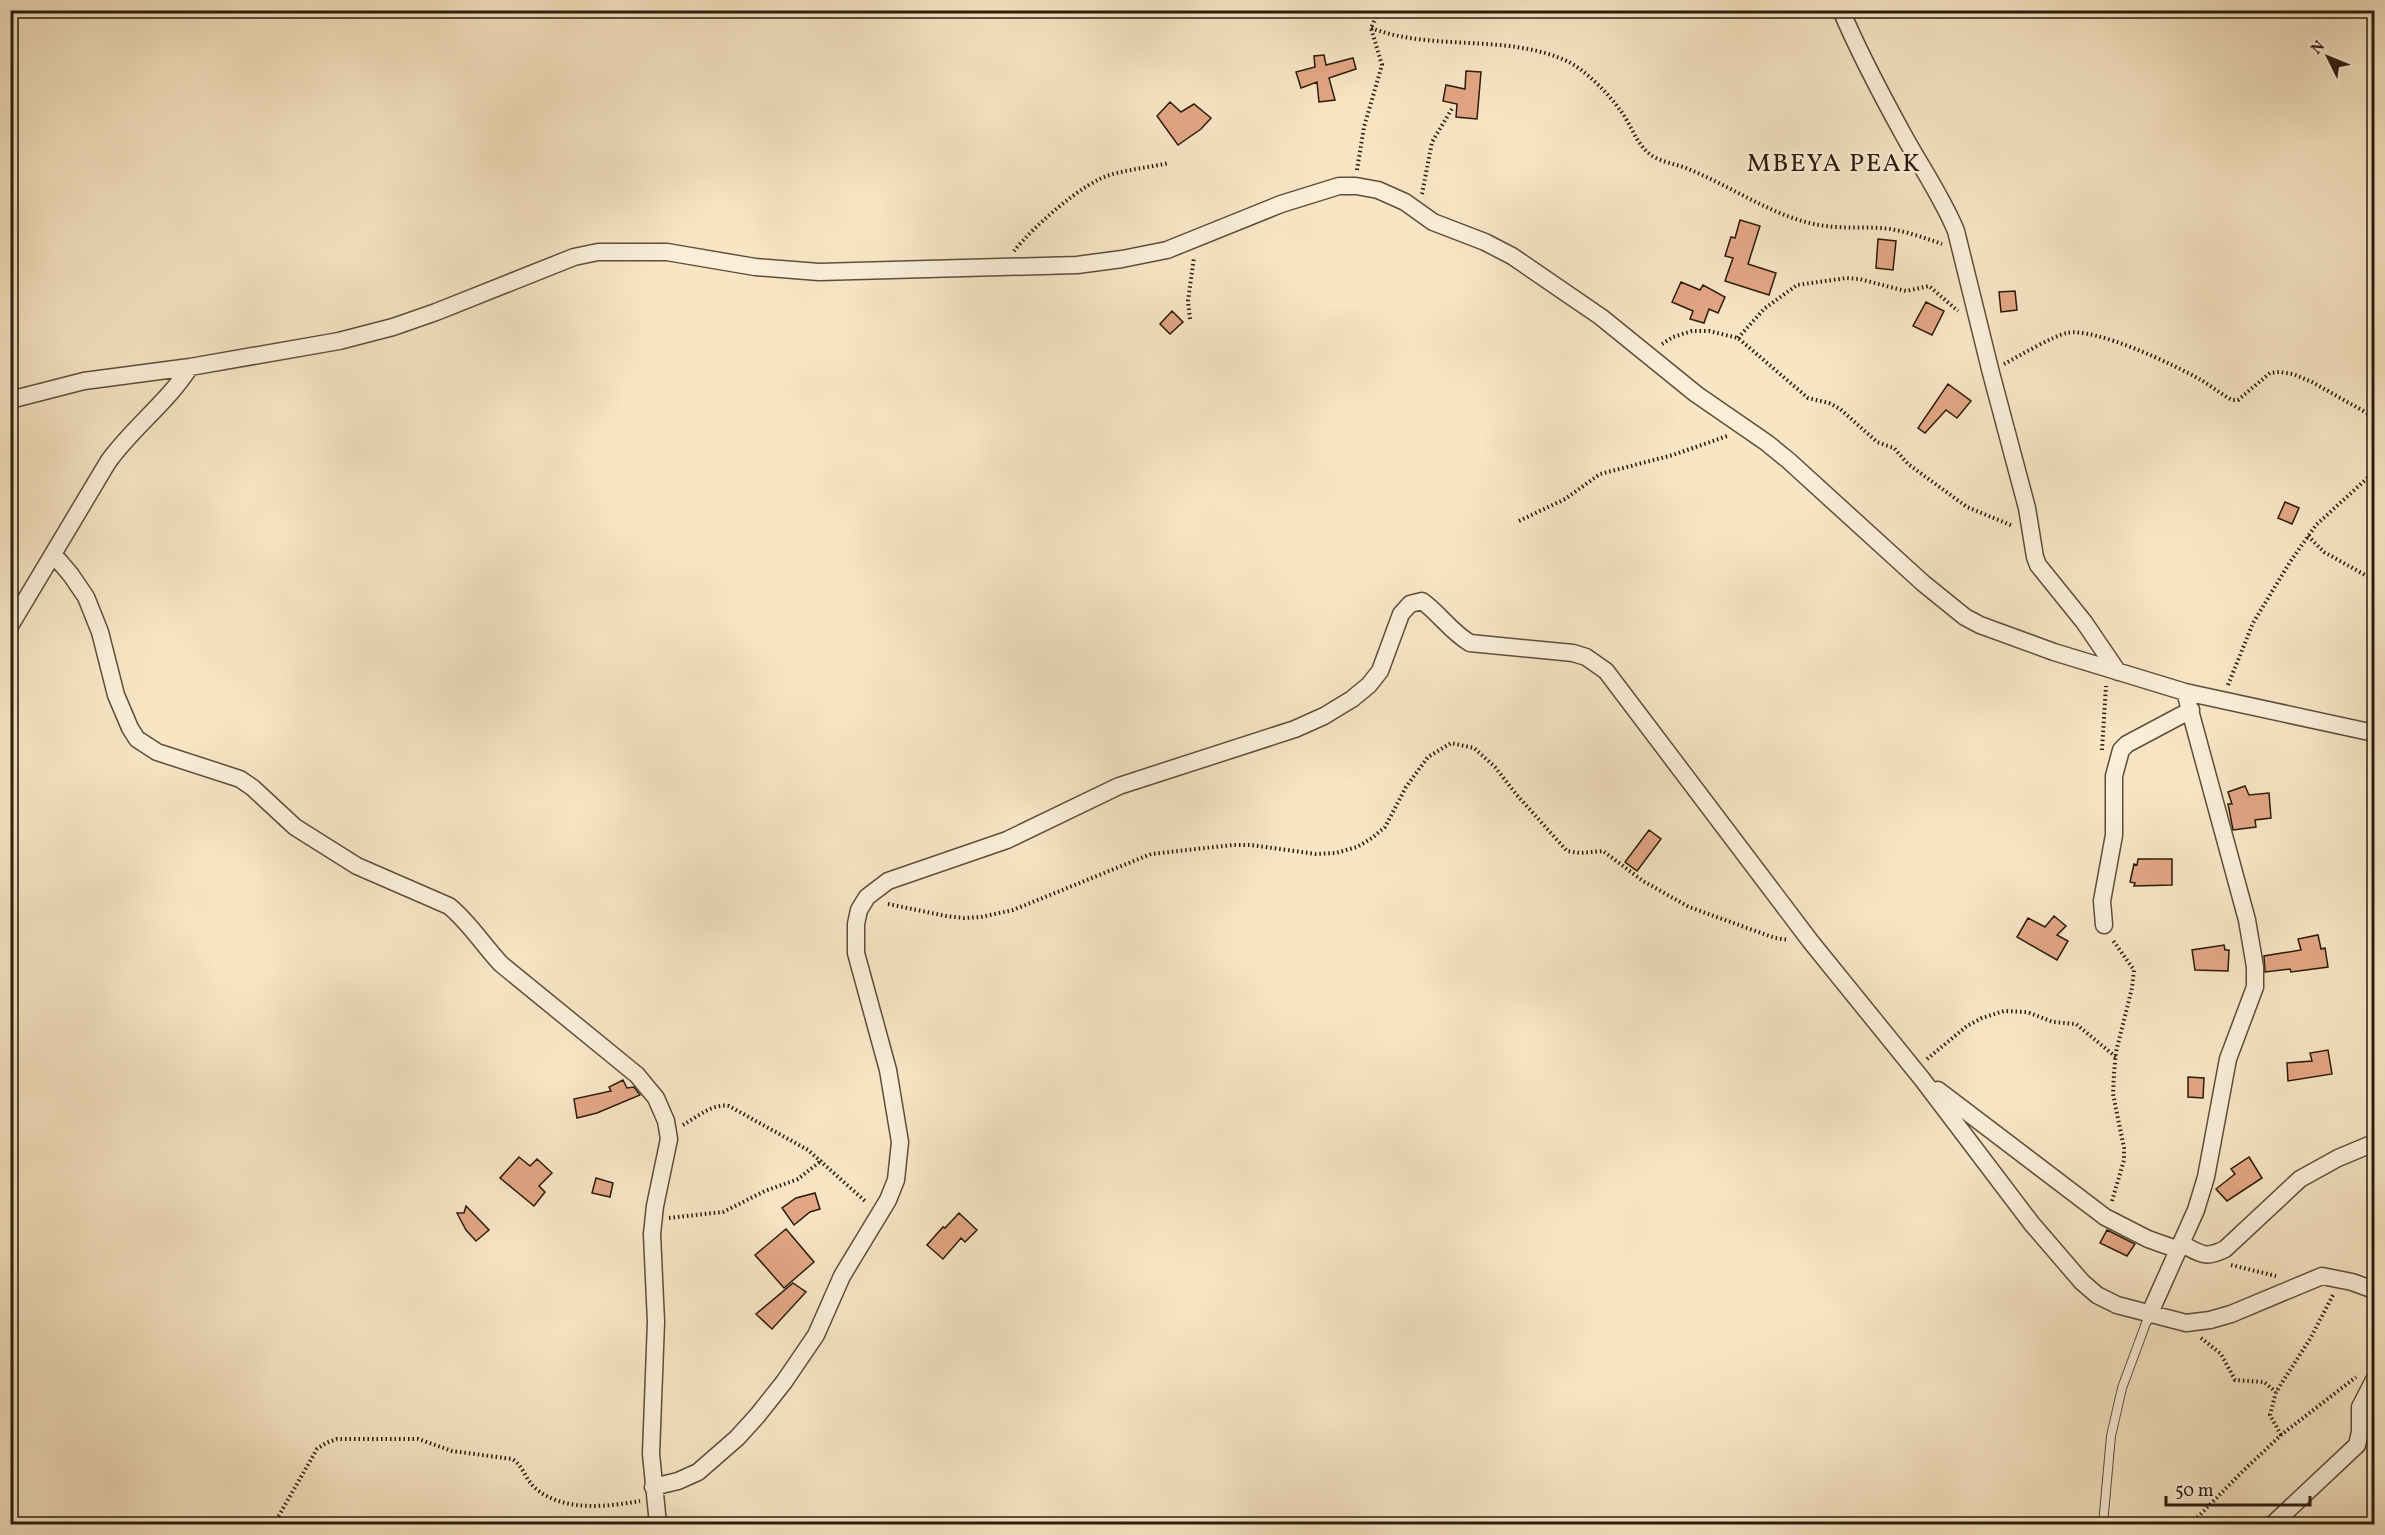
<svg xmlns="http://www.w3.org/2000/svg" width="2385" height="1535" font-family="Vollkorn,serif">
	<rect width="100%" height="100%" fill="#f7e5c4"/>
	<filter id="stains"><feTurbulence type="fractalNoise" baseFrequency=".00333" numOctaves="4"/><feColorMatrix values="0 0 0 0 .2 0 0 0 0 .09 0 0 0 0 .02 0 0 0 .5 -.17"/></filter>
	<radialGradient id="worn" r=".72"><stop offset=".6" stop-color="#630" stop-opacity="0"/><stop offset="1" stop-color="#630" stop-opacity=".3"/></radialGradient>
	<path fill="#e3a684" stroke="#2a1c0c" stroke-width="1.5" d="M1324,55L1326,65L1353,58L1356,69L1329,78L1335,100L1319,102L1317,82L1301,88L1296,72L1315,67L1314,56Z
		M1466,71L1481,72L1477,119L1456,117L1457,104L1443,101L1446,85L1465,89Z
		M1170,102L1181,112L1194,104L1211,118L1201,129L1178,145L1157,116Z
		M1740,220L1760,226L1748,264L1776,273L1769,295L1725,281L1733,258L1725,256L1731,237L1735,238Z
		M1878,239L1896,241L1893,270L1876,268Z
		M1681,282L1700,290L1703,285L1725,297L1718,313L1709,309L1704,323L1690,319L1693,311L1672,302Z
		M2015,291L2017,310L2001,312L1999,292Z
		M1926,302L1944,311L1932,335L1913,326Z
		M1172,311L1183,322L1170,334L1160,324Z
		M1948,384L1971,401L1957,418L1946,410L1925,433L1918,428Z
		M2285,502L2299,508L2292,524L2278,518Z
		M2245,786L2249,795L2269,793L2271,818L2255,820L2256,827L2233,830L2228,804H2232L2228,792Z
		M1649,830L1661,839L1637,871L1625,862Z
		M2138,859H2172V885L2134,886L2135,883L2130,882L2134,864L2137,865Z
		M2054,916L2066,926L2057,935L2068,941L2057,960L2017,937L2028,918L2045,927Z
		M2318,935L2321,949L2325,948L2328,967L2291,972L2290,969L2265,972L2264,956L2301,950L2298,939Z
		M2224,945L2225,950H2229L2228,971L2195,970L2192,950Z
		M2328,1050L2332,1074L2288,1081L2287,1063L2312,1061L2310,1053Z
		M2188,1077L2204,1078L2203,1098L2188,1097Z
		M623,1080L627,1088L634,1087L640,1095L597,1113L577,1118L574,1099L611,1091L609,1087Z
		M519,1157L530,1166L537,1159L552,1173L539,1186L545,1192L534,1206L500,1178Z
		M2249,1157L2262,1178L2227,1201L2216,1189L2235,1174L2231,1169Z
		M596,1178L613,1183L610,1197L592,1193Z
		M815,1193L820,1209L810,1212L794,1225L782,1208L796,1198Z
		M466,1206L489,1230L476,1241L466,1230L457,1213H464Z
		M959,1213L977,1230L965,1242L961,1238L943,1259L927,1245L943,1227L945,1228Z
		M786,1229L814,1262L784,1288L755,1255Z
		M2107,1230L2135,1244L2127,1256L2100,1243Z
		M793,1283L806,1292L772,1329L756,1314Z"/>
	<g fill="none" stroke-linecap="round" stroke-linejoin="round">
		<defs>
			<path id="service" d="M2103,1524L2111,1436L2122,1388L2149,1315"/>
			<path id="minor" d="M1841,10C1859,53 1881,94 1903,134C1921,167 1942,197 1956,231L1991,373L2027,508L2035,557L2038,565L2084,622L2118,672
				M10,400L84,381L190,367L339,341L393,327L436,312L574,257L598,252H667L755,267L819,272L1077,265L1122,259L1167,250L1281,204L1339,186H1356L1378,190L1405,202L1433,222L1485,242L1512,256L1601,317L1696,394L1767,443L1789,461L1923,583L1965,617L1980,625L2054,652L2185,692L2374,733
				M54,555L71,575L86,597L100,632L116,695L130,728L137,739L157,752L240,779L253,788L295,827L357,866L449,906C469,922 483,945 501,964L637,1075L656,1098L666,1121L669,1139L655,1206L652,1234L656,1322L651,1454L658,1524
				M10,626L108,462C132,428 167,403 190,367
				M2104,925L2102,901L2114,835V776L2121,750L2127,744L2191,710
				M1938,1090L2105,1217L2148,1239L2179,1250
				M2182,1244C2201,1254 2205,1259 2225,1249L2300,1179L2338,1158L2374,1143
				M2149,1315L2196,1210L2206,1177L2228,1059L2255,987V967L2247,920L2185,692
				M653,1487L678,1481L698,1472L737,1438L757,1416L784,1382L816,1335L842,1276L888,1200L896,1180L900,1142L888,1070L856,953V924L859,910L867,897L888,881L1007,840L1119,786L1295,729L1324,716L1352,699L1369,685L1380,671L1401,614L1410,604L1422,601C1440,614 1451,632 1470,643L1573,653L1586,657L1606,671L1811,942L1922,1079L2032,1224L2082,1282L2097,1295L2117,1305L2186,1323L2210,1320L2231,1314L2322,1276L2352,1282L2374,1290
				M2273,1524L2357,1445L2360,1432V1407L2374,1380"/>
		</defs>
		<use href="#service" stroke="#5d4e3a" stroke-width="10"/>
		<use href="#minor" stroke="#5d4e3a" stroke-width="19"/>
		<path stroke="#2a1c0c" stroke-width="4" stroke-dasharray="1.5 3" stroke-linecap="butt" d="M1371,28C1434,52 1505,33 1567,61C1584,69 1609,94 1620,110C1632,125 1636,146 1654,157C1665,163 1677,164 1688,169C1734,187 1777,220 1826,226C1847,229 1869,226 1890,229C1908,232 1925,238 1942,244
			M1357,170L1364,127L1382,65L1371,28L1379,10
			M1422,194L1432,142L1453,107
			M1014,251C1033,227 1084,181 1113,174C1132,169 1150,167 1169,163
			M1190,319L1188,301L1194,257
			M1738,338L1764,309L1797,285L1847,278L1859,279L1906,291L1929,286L1958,311
			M1662,344L1673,337L1692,331H1709L1738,338L1808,398L1829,403L1840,409L1877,442L1894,448L1908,464L1967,507L2013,526
			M2004,364C2019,356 2053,336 2067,333C2095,327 2175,365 2201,380C2211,386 2221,394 2232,400H2238L2270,373L2279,372L2293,374L2312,382L2374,417
			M1519,521L1565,499L1600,474L1673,455L1727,436
			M2308,536L2324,552L2374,580
			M2228,685L2253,623L2290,562L2316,525L2374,472
			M2102,750L2106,686
			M888,904L946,916L964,918L981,917L1013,910L1151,854L1233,845H1251L1316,854L1336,853L1357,847L1372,838L1385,827L1406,787L1428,757L1451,743L1474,748L1495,767L1516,794L1567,851L1580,853L1603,851L1643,881L1689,907L1775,938L1789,940
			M1927,1059L1967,1026L1982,1018L2004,1011L2027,1012L2053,1022L2076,1024L2116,1057
			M683,1125C697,1117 713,1103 729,1106L808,1150L866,1202
			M2112,1201L2124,1160V1148L2113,1094L2114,1073L2116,1052L2132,988L2134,970L2112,939
			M669,1218L723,1212L765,1191L798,1179L822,1160
			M2231,1265L2276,1276
			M2201,1338L2221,1354L2235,1380L2264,1382L2276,1392
			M2281,1435L2270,1415L2276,1392L2310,1339L2333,1295
			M274,1524L317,1449L326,1443L337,1439H418L452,1451L512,1459C523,1465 525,1479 535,1488C563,1512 606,1507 640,1501
			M2191,1524L2244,1470L2281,1435L2356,1377"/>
		<use href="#service" stroke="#faeed9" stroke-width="8"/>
		<use href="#minor" stroke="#faeed9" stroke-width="16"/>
	</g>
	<g text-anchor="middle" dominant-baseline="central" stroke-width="4.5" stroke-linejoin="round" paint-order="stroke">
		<g font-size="26" letter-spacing="1.5" fill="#2a1c0c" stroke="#faeed9">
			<text x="1834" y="164">MBEYA PEAK</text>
		</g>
	</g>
	<rect width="2385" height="1535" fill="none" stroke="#f7e5c4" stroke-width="36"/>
	<rect x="12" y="12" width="2361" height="1511" fill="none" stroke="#2a1c0c" stroke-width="3"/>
	<rect x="18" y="18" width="2349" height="1499" fill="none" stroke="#2a1c0c" stroke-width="1.5"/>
	<g transform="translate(2328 57) rotate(313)" stroke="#faeed9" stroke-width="4.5" paint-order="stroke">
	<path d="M0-4.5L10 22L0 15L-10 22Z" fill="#2a1c0c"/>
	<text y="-9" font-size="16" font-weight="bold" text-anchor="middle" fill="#2a1c0c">N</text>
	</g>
	<path d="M2166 1496v9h144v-9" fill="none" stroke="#2a1c0c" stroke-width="3"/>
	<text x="2175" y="1496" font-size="18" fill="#2a1c0c" stroke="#faeed9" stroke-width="4.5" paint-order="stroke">50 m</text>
	<rect width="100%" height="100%" filter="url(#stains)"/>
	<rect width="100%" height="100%" fill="url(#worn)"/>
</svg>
